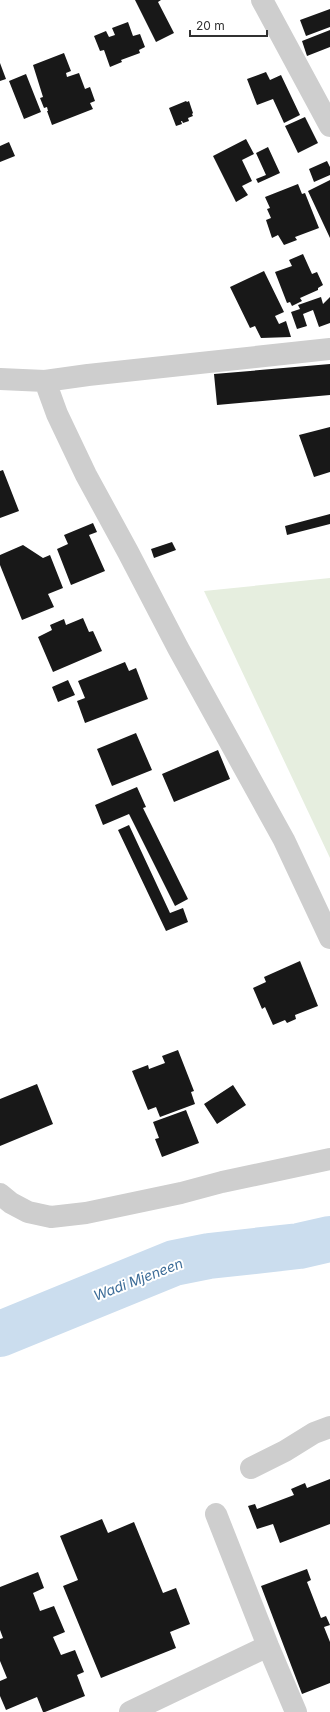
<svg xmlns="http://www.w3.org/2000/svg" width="330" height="1712" font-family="Inter,sans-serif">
	<rect width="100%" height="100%" fill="#fff"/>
	<path fill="#e6eedf" d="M330,578V858L204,591Z"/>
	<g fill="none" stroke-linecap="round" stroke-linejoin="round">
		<path stroke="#cbddee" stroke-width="46" d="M0,1334L174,1263L209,1256L299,1246L330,1239"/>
	</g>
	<path fill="#181818" d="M135,0H161L158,2L174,33L156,42Z
		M330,9V27L306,36L300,20Z
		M128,22L133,36L140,34L145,47L139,50L140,53L121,60L122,62L110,67L104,50L100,51L94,36L106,31L109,37L115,35L112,28Z
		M330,30V47L307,56L302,41Z
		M64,53L71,71L66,73L67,77L79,73L85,89L90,87L95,101L90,103L93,109L52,125L47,111H48L47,107L44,108L40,98L43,97L33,65Z
		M0,63L6,79L0,81Z
		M266,72L270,80L281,75L300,115L284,123L273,99L257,105L247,79Z
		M26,74L41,112L24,119L9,81Z
		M186,101L187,102L189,101L193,113L192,114L193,116L188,118L189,121L183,123L182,121H181L182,124L176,126L169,108Z
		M305,117L318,143L298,153L285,126Z
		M246,139L254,154L242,160L252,181L242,186L248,195L236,202L213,156Z
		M9,142L15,156L0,162V146Z
		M268,147L280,173L258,183L256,179L266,175L256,153Z
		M327,161L330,167V175L314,182L309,169Z
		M330,180V238L308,191Z
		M298,184L302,194L305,193L319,228L295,237L297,240L284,245L278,235L272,238L266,220L271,218L267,209L270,208L265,197Z
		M303,254L312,274L317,272L323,285L318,288V290L300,298L302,301L292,306L290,302L287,303L275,272L292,266L289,260Z
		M264,271L284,312L275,316L279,324L286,321L291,337L261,338L255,326L250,328L230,287Z
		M321,297L323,304L330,297V323L319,327L313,310L303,314L307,326L297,329L291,312L300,309L298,305Z
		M330,364V395L217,405L214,374Z
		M330,427V472L314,477L299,435Z
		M3,470L19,511L0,518V471Z
		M330,514V524L287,535L285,526Z
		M93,523L97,532L89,535L105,571L71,585L57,549L68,544L64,535Z
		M172,542L176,550L154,558L151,549Z
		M23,545L43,558L50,555L63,588L48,594L54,607L22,620L0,565V555Z
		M83,618L89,632L93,631L102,651L53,672L38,637L52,630L50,625L64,619L66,625Z
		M125,662L129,671L136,668L148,699L85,723L77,701L85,698L78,681Z
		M68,680L75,695L58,702L52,687Z
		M136,733L152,770L112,786L97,749Z
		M218,750L230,779L174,802L162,774Z
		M137,787L146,807L143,808L188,899L175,906L129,814L103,825L95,805Z
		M129,825L170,913L183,908L188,922L166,931L118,830Z
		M300,961L318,1006L295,1015L296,1019L287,1023L285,1020L273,1025L265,1007L262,1009L253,988L266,982L264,977Z
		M178,1050L194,1091L191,1092L195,1104L160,1117L156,1107L148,1110L132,1071L148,1065L149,1069L165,1063L162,1056Z
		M37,1084L53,1124L0,1146V1099Z
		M233,1085L246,1105L217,1124L204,1104Z
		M186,1110L199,1143L162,1157L155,1139L159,1138L153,1122Z
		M330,1479V1524L280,1543L273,1524L257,1529L248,1506L255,1504L257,1509L294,1495L291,1489L305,1483L307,1488Z
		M102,1519L108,1533L134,1522L163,1593L176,1588L190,1624L170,1632L176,1648L101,1678L63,1586L78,1580L60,1536Z
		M307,1569L311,1580L307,1582L321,1618L326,1616L330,1625L324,1627L330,1642V1683L302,1694L261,1586Z
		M38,1572L44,1588L33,1593L40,1611L54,1606L65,1632L53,1637L61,1655L75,1650L84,1672L77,1675L85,1696L45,1712H43L37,1697L6,1710L0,1696V1681L7,1678L0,1661V1639L3,1638L0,1630V1587Z"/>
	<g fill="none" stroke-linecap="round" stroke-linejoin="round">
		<path stroke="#cecece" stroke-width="22" d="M262,0L330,126
			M0,379L45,381L88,375L330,349
			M45,381L57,414L86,475L128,552L178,648L284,840L330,938
			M0,1194L11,1203L28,1212L51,1217L86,1213L181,1193L222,1182L330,1159
			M251,1468L285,1451L314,1433L330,1427
			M216,1514L268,1646L296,1712
			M130,1712L268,1646"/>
	</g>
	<g text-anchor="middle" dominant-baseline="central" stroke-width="4" stroke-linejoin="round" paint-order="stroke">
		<g font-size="14" font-style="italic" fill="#3b6b97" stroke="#fff">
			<text transform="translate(138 1279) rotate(-21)">Wadi Mjeneen</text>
		</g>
	</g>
	<path d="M190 30v6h77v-6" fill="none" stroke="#313131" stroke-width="2"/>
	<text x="196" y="30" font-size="12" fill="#313131" stroke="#ffffff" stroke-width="3" paint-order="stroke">20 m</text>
</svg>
